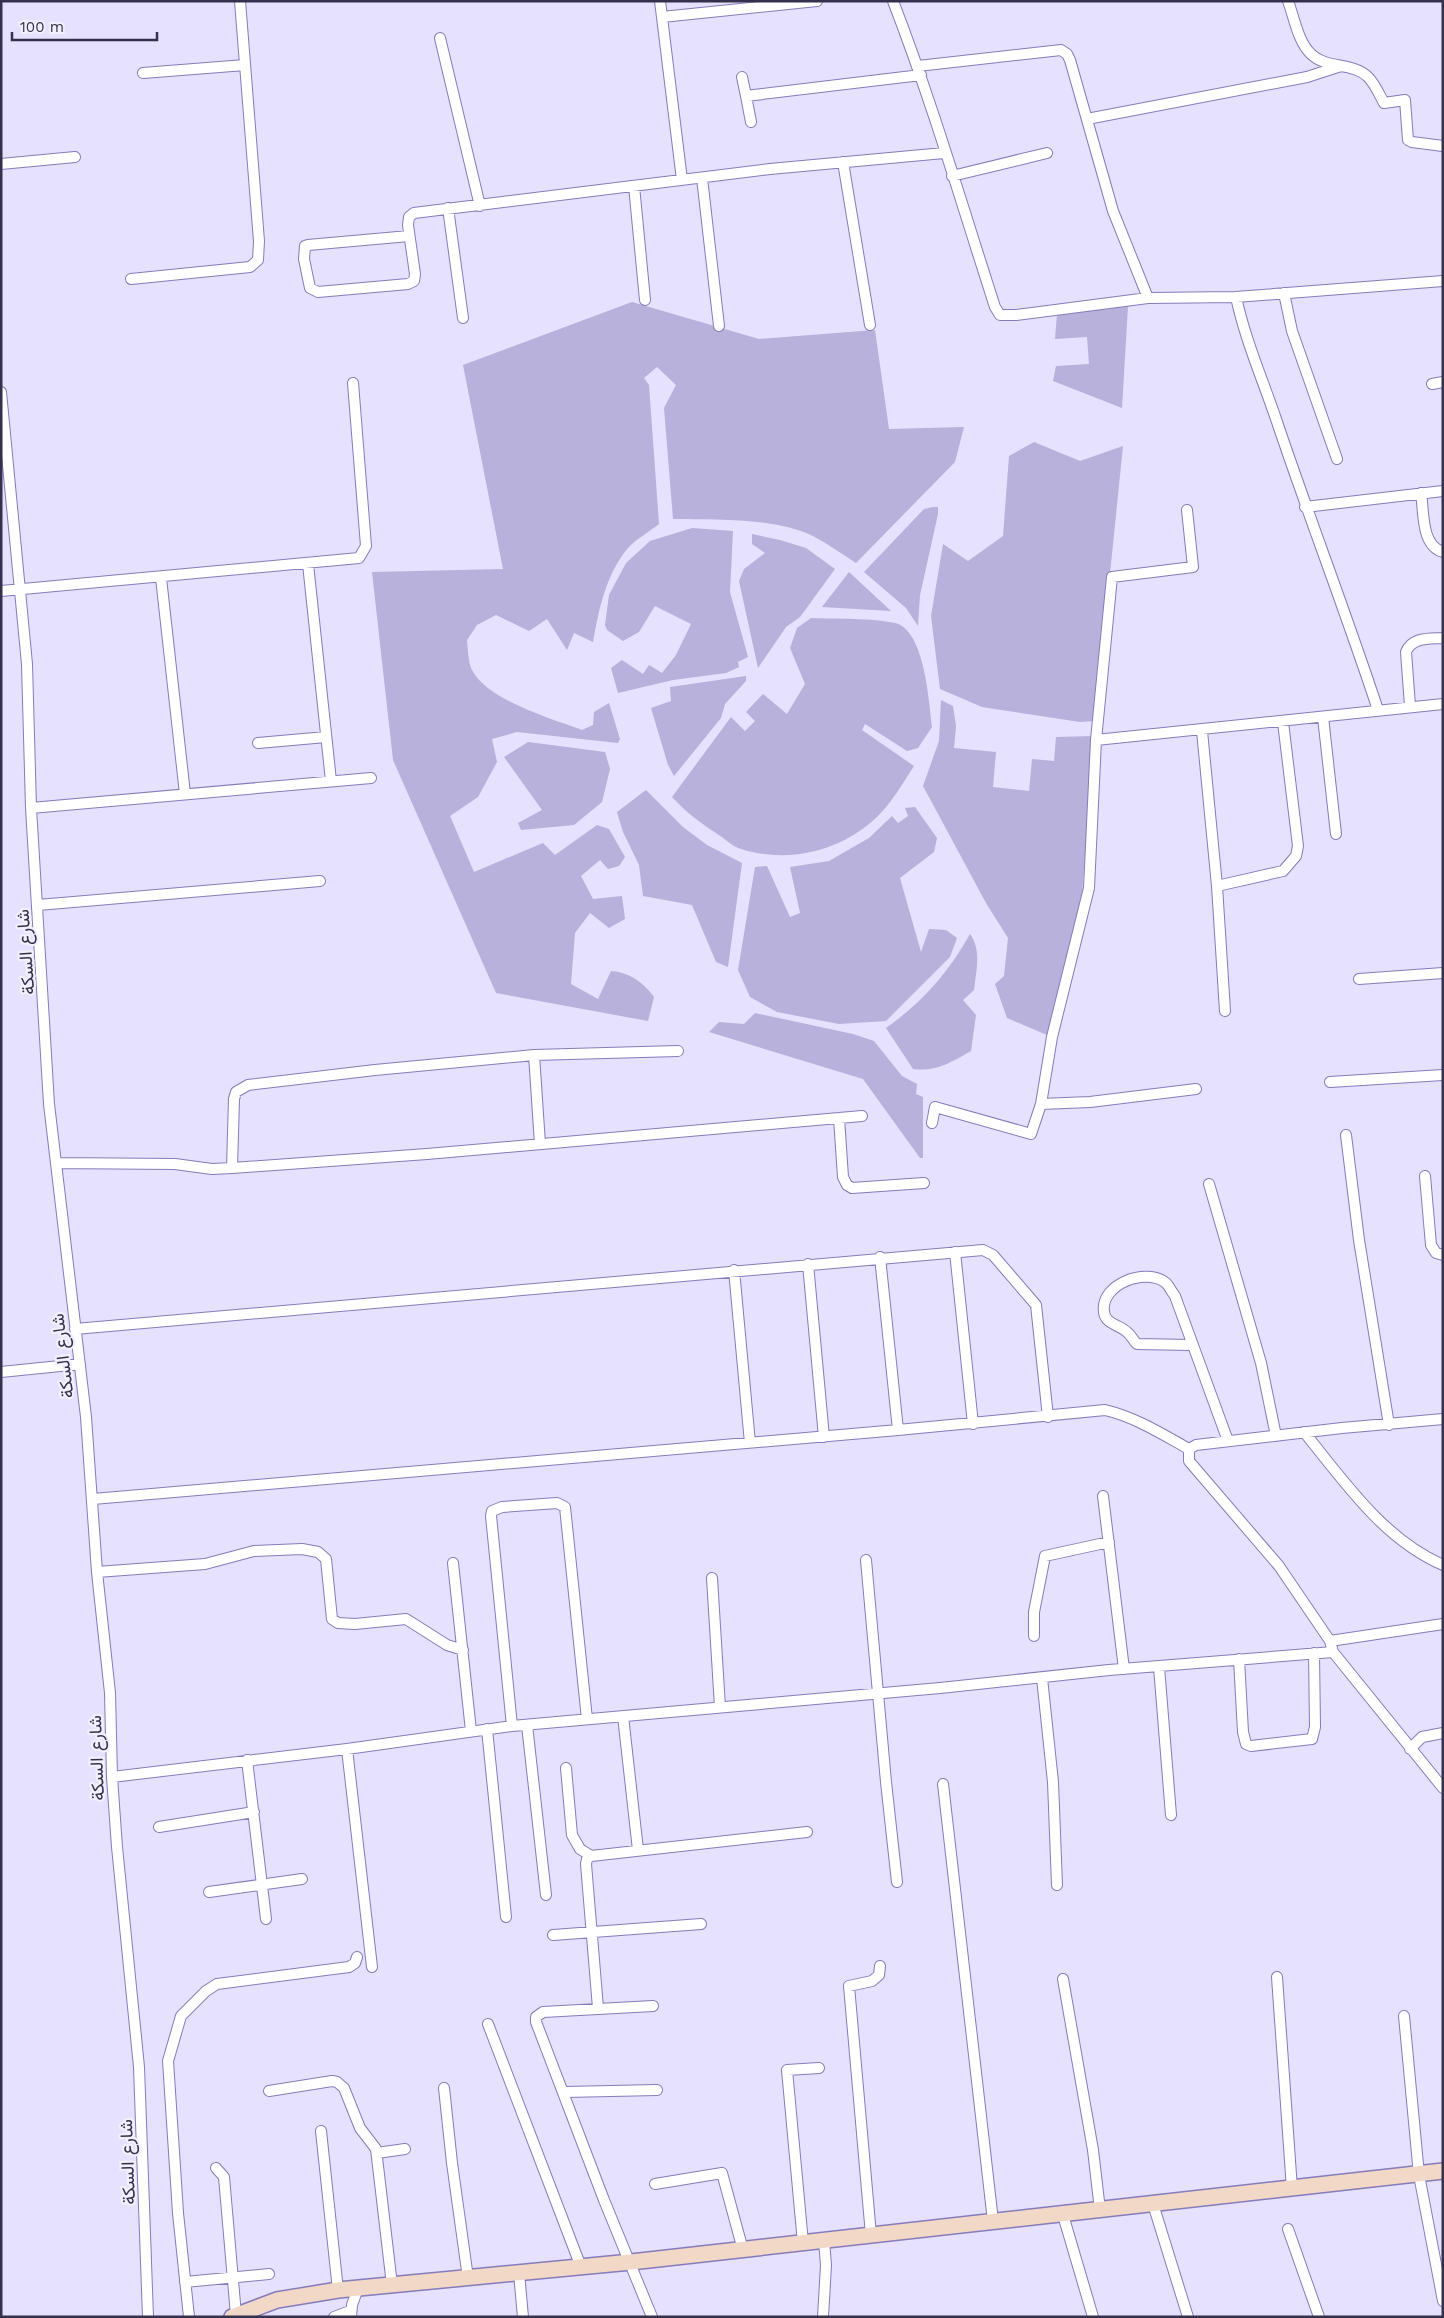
<svg xmlns="http://www.w3.org/2000/svg" width="1444" height="2318" font-family="'Work Sans',Vazirmatn,sans-serif">
	<rect width="100%" height="100%" fill="#e5e1fe"/>
	<path fill="#b7b1db" d="M632,302L759,339L875,330L889,429L964,427L955,462L856,563C842,554 828,544 813,536C775,517 715,520 673,519L664,408L676,385L657,367L644,378L649,385L659,524C649,532 636,539 628,548C606,574 599,609 593,642L574,633L567,650L547,619L529,631L496,615L477,625L467,640C468,649 468,662 472,670C487,700 552,719 582,730L593,725L594,712L609,703L620,739L618,743L517,732L492,739L497,762L478,797L450,816L474,872L543,843L555,855L597,825L609,829L625,857L619,866L608,869L600,860L581,876L593,899L622,896L625,919L609,928L590,913L575,933L571,984L598,999L611,971C629,972 643,982 654,997L648,1021L496,993L393,760L372,572L503,569L463,365Z
		M1128,306L1122,408L1053,381L1056,366L1089,364L1087,337L1055,339L1057,314Z
		M1034,442L1080,461L1123,446L1095,721L1080,722L982,707L940,689L931,616L943,544L968,561L1003,536L1009,456Z
		M933,507H938V514L920,595L918,626L906,608L864,572L924,509Z
		M692,528L733,531L730,592L748,657L738,662L739,667L726,673L673,680L618,693L611,668L622,660L643,674L649,665L662,673L676,655L691,624L655,606L639,632L623,641L607,630L605,625L609,595L626,563L650,541Z
		M752,534L780,540L806,548L835,569L800,617L786,627L758,668L739,581L744,569L765,553L752,544Z
		M849,572L891,611L822,607Z
		M811,618C836,619 872,618 895,623C925,630 929,703 932,727L918,748L907,751L865,724L862,730L914,766C903,783 892,802 878,816C842,851 789,864 741,849C734,847 727,841 722,837C701,823 689,815 672,797L731,717L745,731L755,721L746,712L763,694L787,714L805,684L790,648L797,628Z
		M746,676V681L725,704L721,718L674,776L668,765L651,708L671,701L670,687Z
		M941,700L953,706L956,726L954,748L996,752L993,787L1029,791L1032,759L1054,761L1056,737L1094,736L1082,894L1047,1035L1007,1018L995,984L1004,976L1008,938L986,903L923,786L939,741Z
		M528,742L605,752L610,769L602,802L574,825L521,830L518,823L542,810L504,757Z
		M646,790L683,827L707,845L742,863L728,967L716,962L692,905L643,896L639,865L623,832L617,812Z
		M915,807L937,838L934,852L900,878L921,952L929,929L946,930L957,938L950,957L886,1021L839,1024L777,1012L750,997L738,970L755,867L767,866L790,917L800,913L790,867L829,861L869,838L892,816L898,823L908,816L905,808Z
		M970,934C982,951 976,971 974,990L963,1000L976,1015L971,1051C952,1062 936,1072 913,1069L886,1028C923,1002 948,973 970,934Z
		M755,1013L853,1034L874,1041L902,1076L917,1084L916,1094L923,1097V1158H920L863,1079L709,1032L719,1022L744,1024Z"/>
	<g fill="none" stroke-linecap="round" stroke-linejoin="round">
		<defs>
			<path id="street" d="M660,1L682,180
				M893,1C932,102 962,205 995,307L1000,315H1016L1148,298L1236,297L1443,281
				M1288,1C1294,17 1298,42 1311,54C1326,69 1353,62 1368,77C1375,84 1379,94 1384,103L1405,100L1408,140L1412,142L1443,146
				M662,17L817,1
				M440,38L480,206
				M918,66L1061,50L1067,54L1070,60L1113,211L1148,298
				M143,73L245,65
				M742,77L746,96L921,75
				M746,96L751,122
				M1087,119L1307,77L1341,66
				M843,162L870,325
				M1,164L75,157
				M952,176L1047,153
				M702,178L719,326
				M634,186L645,300
				M448,208L463,318
				M409,236L308,245L305,246L304,259L310,288L318,292L408,284L414,281L415,274L408,225L409,217L414,213L770,169L944,153
				M131,279L250,267L258,260L259,241L240,1
				M1284,293L1292,331L1337,459
				M1236,297C1245,339 1262,378 1276,419C1309,517 1346,613 1378,710
				M1432,384L1443,382
				M1,392L27,664L31,808L49,1104L86,1417L97,1572L110,1693L112,1777L117,1847L139,2067L148,2317
				M1421,493C1424,512 1421,546 1443,552
				M1305,507L1443,491
				M308,564L331,781
				M161,578L185,794
				M1,591L359,558L366,546L353,383
				M1410,706L1406,652C1412,637 1429,639 1443,638
				M1323,717L1336,834
				M1202,731L1217,886L1225,1011
				M1096,740L1443,704
				M258,743L326,737
				M31,808L371,778
				M1217,886L1283,871L1296,856L1298,846L1283,722
				M38,905L320,881
				M1359,979L1443,973
				M534,1055L540,1144
				M1330,1082L1443,1075
				M1041,1104L1090,1102L1196,1089
				M839,1118L843,1177L847,1185L852,1188L924,1183
				M932,1123L935,1107L1031,1134L1041,1104L1052,1037L1089,888L1096,740L1112,577L1193,567L1187,510
				M1346,1135L1359,1240L1389,1425
				M56,1163L175,1164L212,1169L232,1168L427,1154L862,1116
				M232,1168L234,1099L236,1092L248,1085L375,1070L534,1055L678,1051
				M1425,1176L1431,1245L1436,1253L1443,1255
				M1209,1184L1261,1363L1276,1436
				M955,1252L973,1424
				M880,1257L898,1430
				M808,1264L824,1437
				M734,1270L750,1443
				M75,1329L983,1250L993,1255L1036,1305L1048,1417
				M1191,1345L1137,1344C1133,1340 1131,1335 1127,1332C1120,1325 1105,1324 1104,1312C1100,1284 1146,1267 1166,1283C1169,1286 1172,1292 1175,1296L1228,1441
				M1,1372L80,1364
				M1304,1432C1344,1481 1383,1539 1443,1565
				M1189,1449V1461L1279,1566L1330,1641L1333,1652L1443,1788
				M1189,1449L1196,1445L1342,1428L1443,1419
				M1103,1496L1124,1669
				M93,1499L898,1430L1105,1410C1135,1417 1162,1434 1189,1449
				M866,1560L886,1782L897,1882
				M453,1563L471,1731
				M97,1572L205,1564L254,1551L302,1549L318,1552L326,1559L332,1619L338,1623L355,1624L406,1619L447,1645L463,1650
				M712,1578L720,1707
				M1034,1636V1612L1045,1556L1109,1542
				M1330,1641L1443,1624
				M1239,1659L1243,1732L1246,1744L1251,1746L1312,1739L1315,1727L1314,1653
				M1159,1667L1171,1815
				M1042,1678L1053,1782L1057,1885
				M623,1716L638,1850
				M527,1725L546,1895
				M512,1726L491,1516L492,1511L502,1507L557,1503L565,1507L587,1719
				M487,1729L506,1917
				M347,1749L372,1967
				M1410,1749L1422,1737L1443,1733
				M247,1760L266,1919
				M566,1768L572,1835L580,1849L591,1856
				M112,1777L347,1749L512,1726L940,1688L1109,1670L1333,1652
				M943,1784L993,2221
				M159,1827L254,1812
				M209,1892L302,1879
				M553,1935L701,1924
				M1277,1977L1292,2189
				M1063,1979L1093,2150L1100,2210
				M598,2008L586,1864L587,1859L591,1856L807,1832
				M1404,2016L1419,2175L1443,2301
				M488,2024L581,2267
				M444,2088L452,2163L468,2278
				M269,2091L332,2081L337,2082L344,2088L360,2128L376,2149L392,2285
				M565,2092L657,2090
				M321,2131L338,2290
				M377,2153L405,2149
				M216,2168L224,2177L236,2315
				M655,2184L722,2173L743,2250
				M1153,2204L1188,2317
				M1063,2215L1093,2317
				M1288,2229L1319,2317
				M871,2235L849,1986L872,1981L879,1975L880,1966
				M803,2243L787,2070L819,2068
				M519,2273L523,2317
				M185,2282L269,2274
				M189,2317L178,2213L168,2061L181,2016L206,1991L217,1984L349,1967L355,1963L357,1957
				M334,2317L350,2311
				M351,2317L352,2305L358,2288
				M652,2317L604,2200L536,2022V2017L543,2012L653,2006
				M823,2317L826,2265L824,2241"/>
			<path id="secondary" d="M232,2317L277,2300L338,2290L631,2262L1443,2171"/>
		</defs>
		<use href="#street" stroke="#867bbb" stroke-width="12"/>
		<use href="#secondary" stroke="#867bbb" stroke-width="18"/>
		<use href="#street" stroke="#fff" stroke-width="10"/>
		<use href="#secondary" stroke="#f1d8c7" stroke-width="15"/>
	</g>
	<g text-anchor="middle" dominant-baseline="central" stroke-width="4.5" stroke-linejoin="round" paint-order="stroke">
		<g font-size="18" fill="#35304c" stroke="#f2f0ff">
			<text transform="translate(25 952) rotate(-94)">شارع السكة</text>
			<text transform="translate(62 1356) rotate(-97)">شارع السكة</text>
			<text transform="translate(96 1758) rotate(-92)">شارع السكة</text>
			<text transform="translate(127 2162) rotate(-92)">شارع السكة</text>
		</g>
	</g>
	<rect width="1444" height="2318" fill="none" stroke="#35304c" stroke-width="5"/>
	<path d="M12 32v8h145v-8" fill="none" stroke="#35304c" stroke-width="2.5"/>
	<text x="20" y="32" font-size="15" fill="#35304c" stroke="#f2f0ff" stroke-width="4" paint-order="stroke">100 m</text>
</svg>
